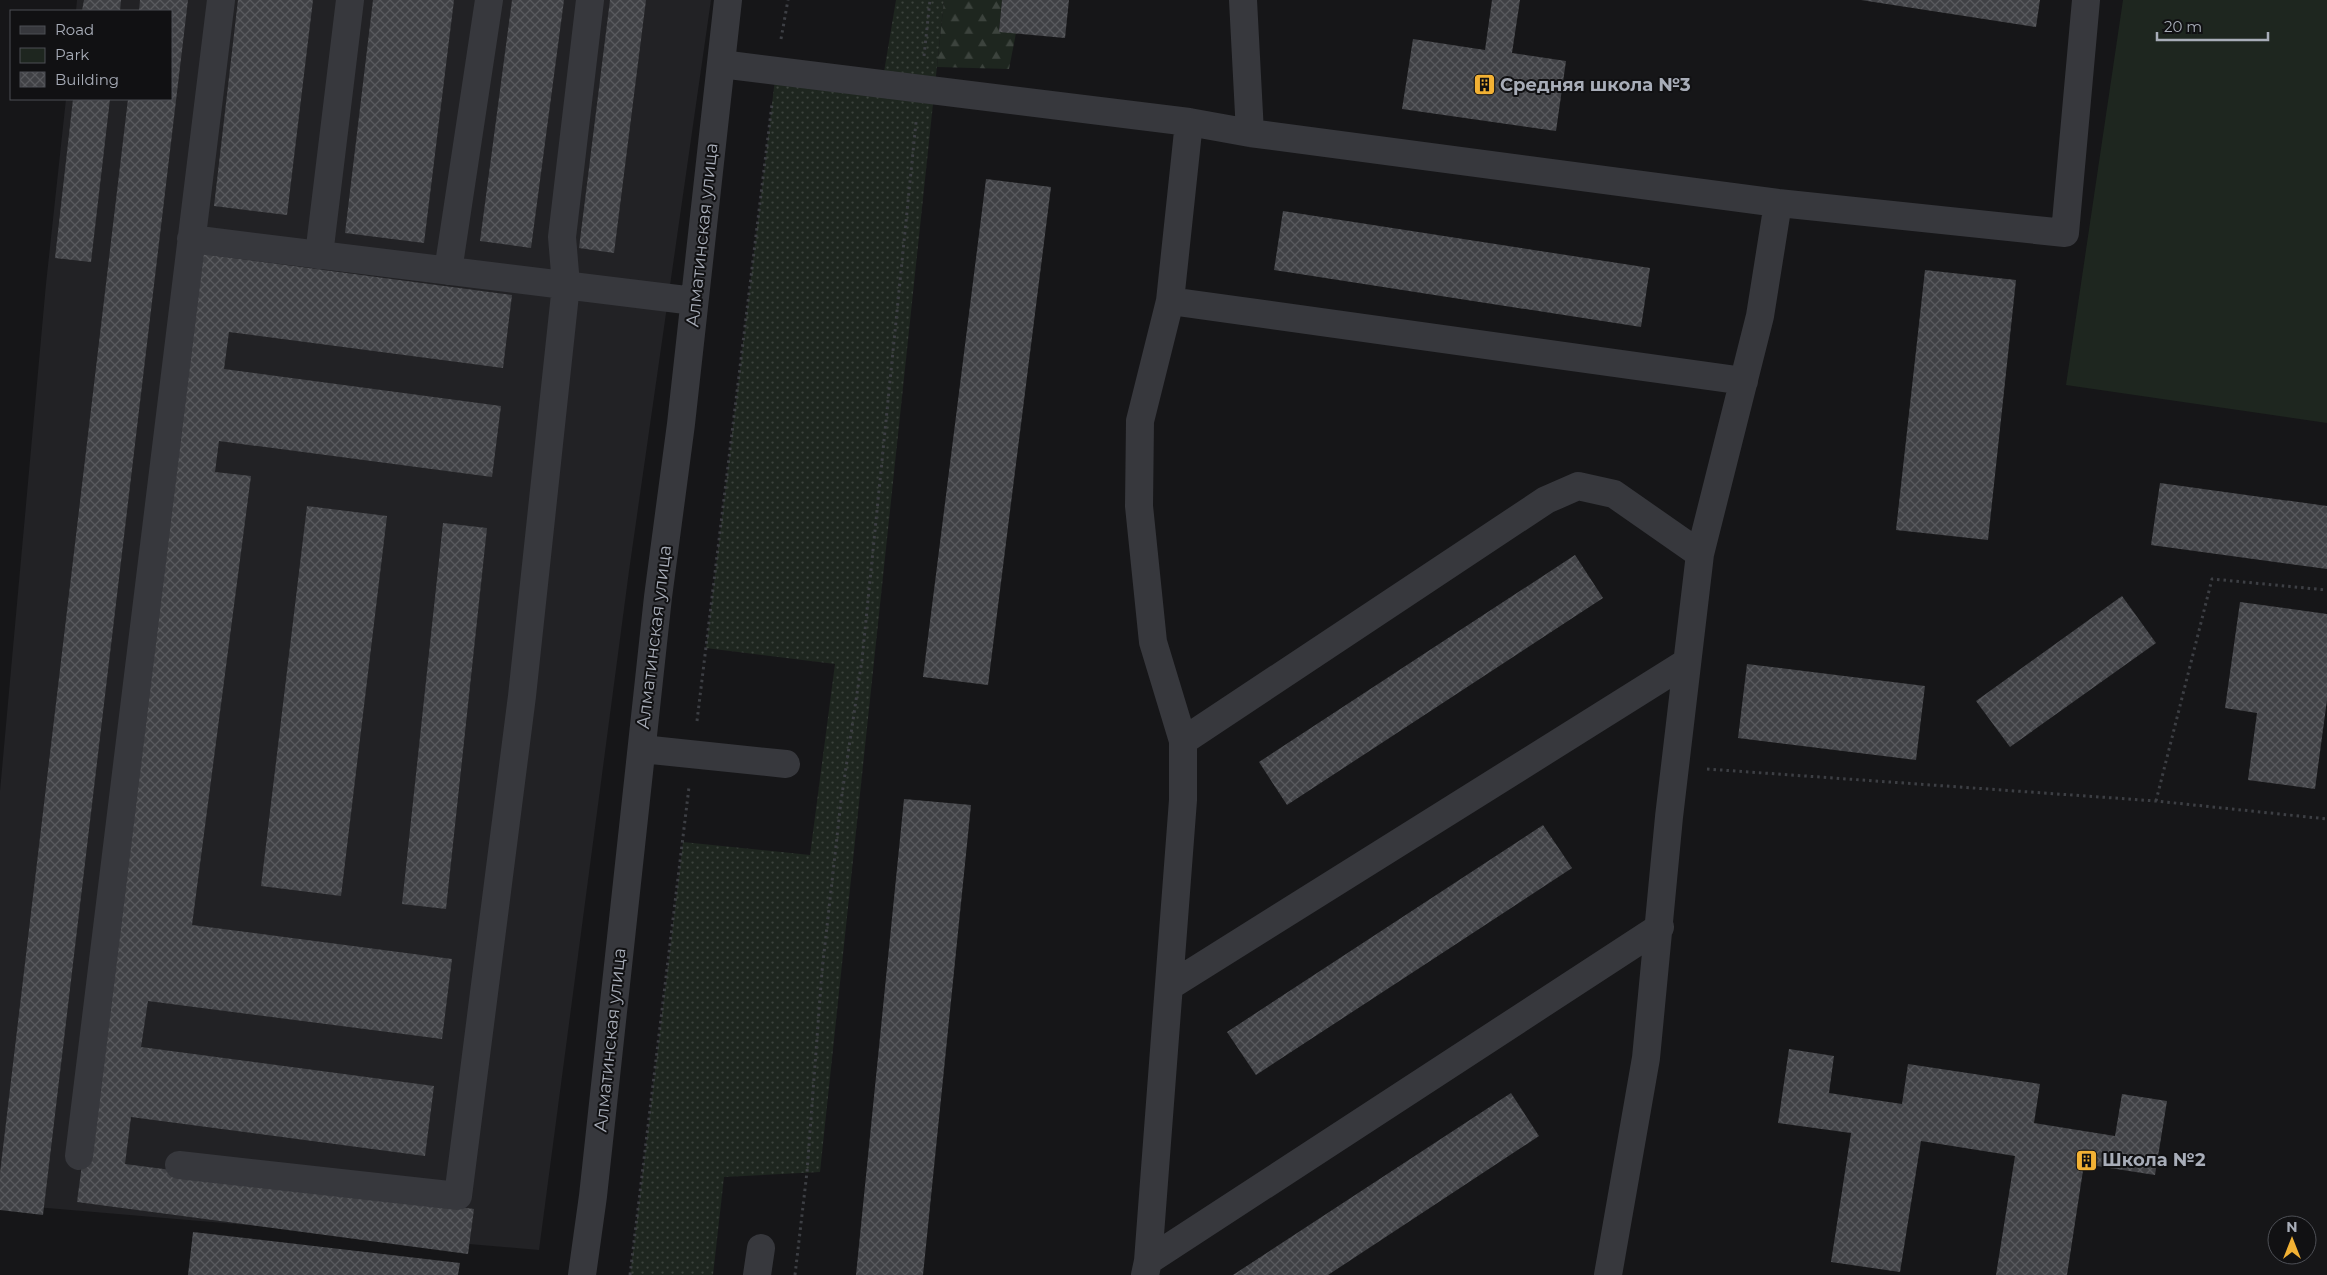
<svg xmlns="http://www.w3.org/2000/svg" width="2327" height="1275" font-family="Montserrat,sans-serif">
	<defs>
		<pattern id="grass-dots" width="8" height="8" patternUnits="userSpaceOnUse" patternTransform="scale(1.25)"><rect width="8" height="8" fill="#1e261f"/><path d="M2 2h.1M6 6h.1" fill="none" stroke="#3c433d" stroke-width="1.8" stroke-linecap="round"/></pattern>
		<pattern id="forest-firs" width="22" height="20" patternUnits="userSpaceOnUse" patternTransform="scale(1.25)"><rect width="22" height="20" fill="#1e261f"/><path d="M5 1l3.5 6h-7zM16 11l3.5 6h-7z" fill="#3c433d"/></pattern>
		<pattern id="building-cross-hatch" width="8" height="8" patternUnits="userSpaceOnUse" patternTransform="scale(1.25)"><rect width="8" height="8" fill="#404145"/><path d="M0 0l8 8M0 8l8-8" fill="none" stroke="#595a5e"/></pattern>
	</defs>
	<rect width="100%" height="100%" fill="#161618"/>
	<path fill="#222225" d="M77,0H711L629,571L539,1250L0,1204V791L46,284L66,99H171V11H76Z"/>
	<path fill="url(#grass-dots)" d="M896,0H944L820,1172L724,1177L713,1275H630L683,842L810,855L835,664L706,648L776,71L882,84Z"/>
	<path fill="url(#forest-firs)" d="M944,0H1002L999,31L1016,33L1009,69L937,67Z"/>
	<path fill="#1e261f" d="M2123,0H2327V423L2066,385Z"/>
	<path fill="url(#building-cross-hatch)" d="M84,0H121L120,11H82Z
		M140,0H188L43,1215L0,1210V1173L128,99H171V11H139Z
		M238,0H313L287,215L214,206Z
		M373,0H454L424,243L345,233Z
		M512,0H564L531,248L480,241Z
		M610,0H646L614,253L579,248Z
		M1002,0H1069L1065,38L999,32Z
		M1492,0H1520L1512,53L1566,61L1556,131L1402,109L1413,39L1485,50Z
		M1861,0H2040L2036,27Z
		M73,99H110L91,262L55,258Z
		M986,179L1051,187L988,685L923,677Z
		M1283,211L1650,268L1641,327L1274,270Z
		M203,254L512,295L503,368L229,332L224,369L501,406L492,477L219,441L215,472L251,476L192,925L452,959L442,1039L148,1001L141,1047L434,1086L425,1156L131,1117L125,1164L474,1209L468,1254L77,1202Z
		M1925,270L2016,280L1988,540L1896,530Z
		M2160,483L2327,506V569L2151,545Z
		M307,506L387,516L341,896L261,886Z
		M443,523L487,528L446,909L402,904Z
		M1575,555L1603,598L1287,805L1259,762Z
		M2122,596L2156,643L2010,747L1976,701Z
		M2240,602L2327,614V700L2315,789L2248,780L2257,713L2225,708Z
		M1747,664L1925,686L1916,760L1738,738Z
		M904,799L971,805L923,1275H856Z
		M1543,825L1572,868L1256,1075L1227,1032Z
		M1789,1049L1834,1056L1829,1093L1902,1104L1908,1064L2040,1084L2034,1123L2115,1136L2122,1094L2167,1101L2155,1175L2084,1164L2067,1275H1996L2015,1156L1921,1141L1900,1272L1831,1262L1851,1133L1778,1123Z
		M1511,1093L1539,1136L1328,1275H1233Z
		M193,1232L460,1263L458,1275H188Z"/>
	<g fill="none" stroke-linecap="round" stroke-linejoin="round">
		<path stroke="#3d3f44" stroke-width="3" stroke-dasharray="2.5 4" stroke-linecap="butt" d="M781,39L788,0
			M924,56L930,0
			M697,721L772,104
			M1707,769L2156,801L2327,819
			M2156,801L2212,579L2327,590
			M630,1275L689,787
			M795,1275L807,1172L822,971L841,801L862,660L916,122"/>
		<path stroke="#37383d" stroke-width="28" d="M1243,0L1250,133
			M721,64L1189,122L1250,133L1778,203L2065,233L2086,0
			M191,239L694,301
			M319,255L350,0
			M448,271L489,0
			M1170,301L1744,381
			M1183,741L1546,500L1578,486L1614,494L1700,554
			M642,749L786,764
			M1170,986L1687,662
			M79,1156L221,0
			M179,1165L458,1196L522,696L566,285L562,237L590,0
			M1148,1261L1660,927
			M582,1275L593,1196L658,597L681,424L728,0
			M757,1275L761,1248
			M1145,1275L1148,1261L1183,800V741L1153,642L1139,506L1140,421L1170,301L1189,122
			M1608,1275L1646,1058L1669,817L1700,554L1760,316L1778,203"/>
	</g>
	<defs>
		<symbol id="building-square" viewBox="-11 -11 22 22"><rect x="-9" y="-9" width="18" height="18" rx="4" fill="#f2b134" stroke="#111113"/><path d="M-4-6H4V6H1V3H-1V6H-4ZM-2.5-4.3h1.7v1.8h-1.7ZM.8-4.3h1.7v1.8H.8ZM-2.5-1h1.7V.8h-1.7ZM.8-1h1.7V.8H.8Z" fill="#111"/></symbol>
	</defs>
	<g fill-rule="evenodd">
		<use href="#building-square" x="1472" y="72" width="25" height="25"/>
		<use href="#building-square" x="2074" y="1148" width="25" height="25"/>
	</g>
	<g text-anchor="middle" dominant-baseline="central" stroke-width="4" stroke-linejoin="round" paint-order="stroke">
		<g font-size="18" font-weight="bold" fill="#a8adb8" stroke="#111113" text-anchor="start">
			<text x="1500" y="85">Средняя школа №3</text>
			<text x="2102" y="1160">Школа №2</text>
		</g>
		<g font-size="18" fill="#a8adb8" stroke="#111113">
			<text transform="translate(702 235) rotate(-84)">Алматинская улица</text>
			<text transform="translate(654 637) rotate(-83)">Алматинская улица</text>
			<text transform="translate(610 1040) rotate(-84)">Алматинская улица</text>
		</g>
	</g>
	<rect x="10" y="10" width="162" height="90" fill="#111113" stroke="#4d4f55"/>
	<rect x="20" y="26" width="25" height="8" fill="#37383d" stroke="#4d4f55"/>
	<text x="55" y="35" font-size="15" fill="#a8adb8">Road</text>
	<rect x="20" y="48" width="25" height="15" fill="#1e261f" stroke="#4d4f55"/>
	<text x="55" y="60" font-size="15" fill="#a8adb8">Park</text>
	<rect x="20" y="72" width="25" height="15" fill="url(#building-cross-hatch)" stroke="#4d4f55"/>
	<text x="55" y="85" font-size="15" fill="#a8adb8">Building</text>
	<g transform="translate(2292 1240)"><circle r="24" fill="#111113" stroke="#4d4f55"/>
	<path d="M0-4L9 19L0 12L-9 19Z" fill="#f2b134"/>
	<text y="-8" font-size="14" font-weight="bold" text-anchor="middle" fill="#a8adb8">N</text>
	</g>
	<path d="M2157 32v8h111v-8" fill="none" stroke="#a8adb8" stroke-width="2.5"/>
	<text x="2164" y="32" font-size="15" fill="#a8adb8" stroke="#111113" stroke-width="4" paint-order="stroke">20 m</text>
</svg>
